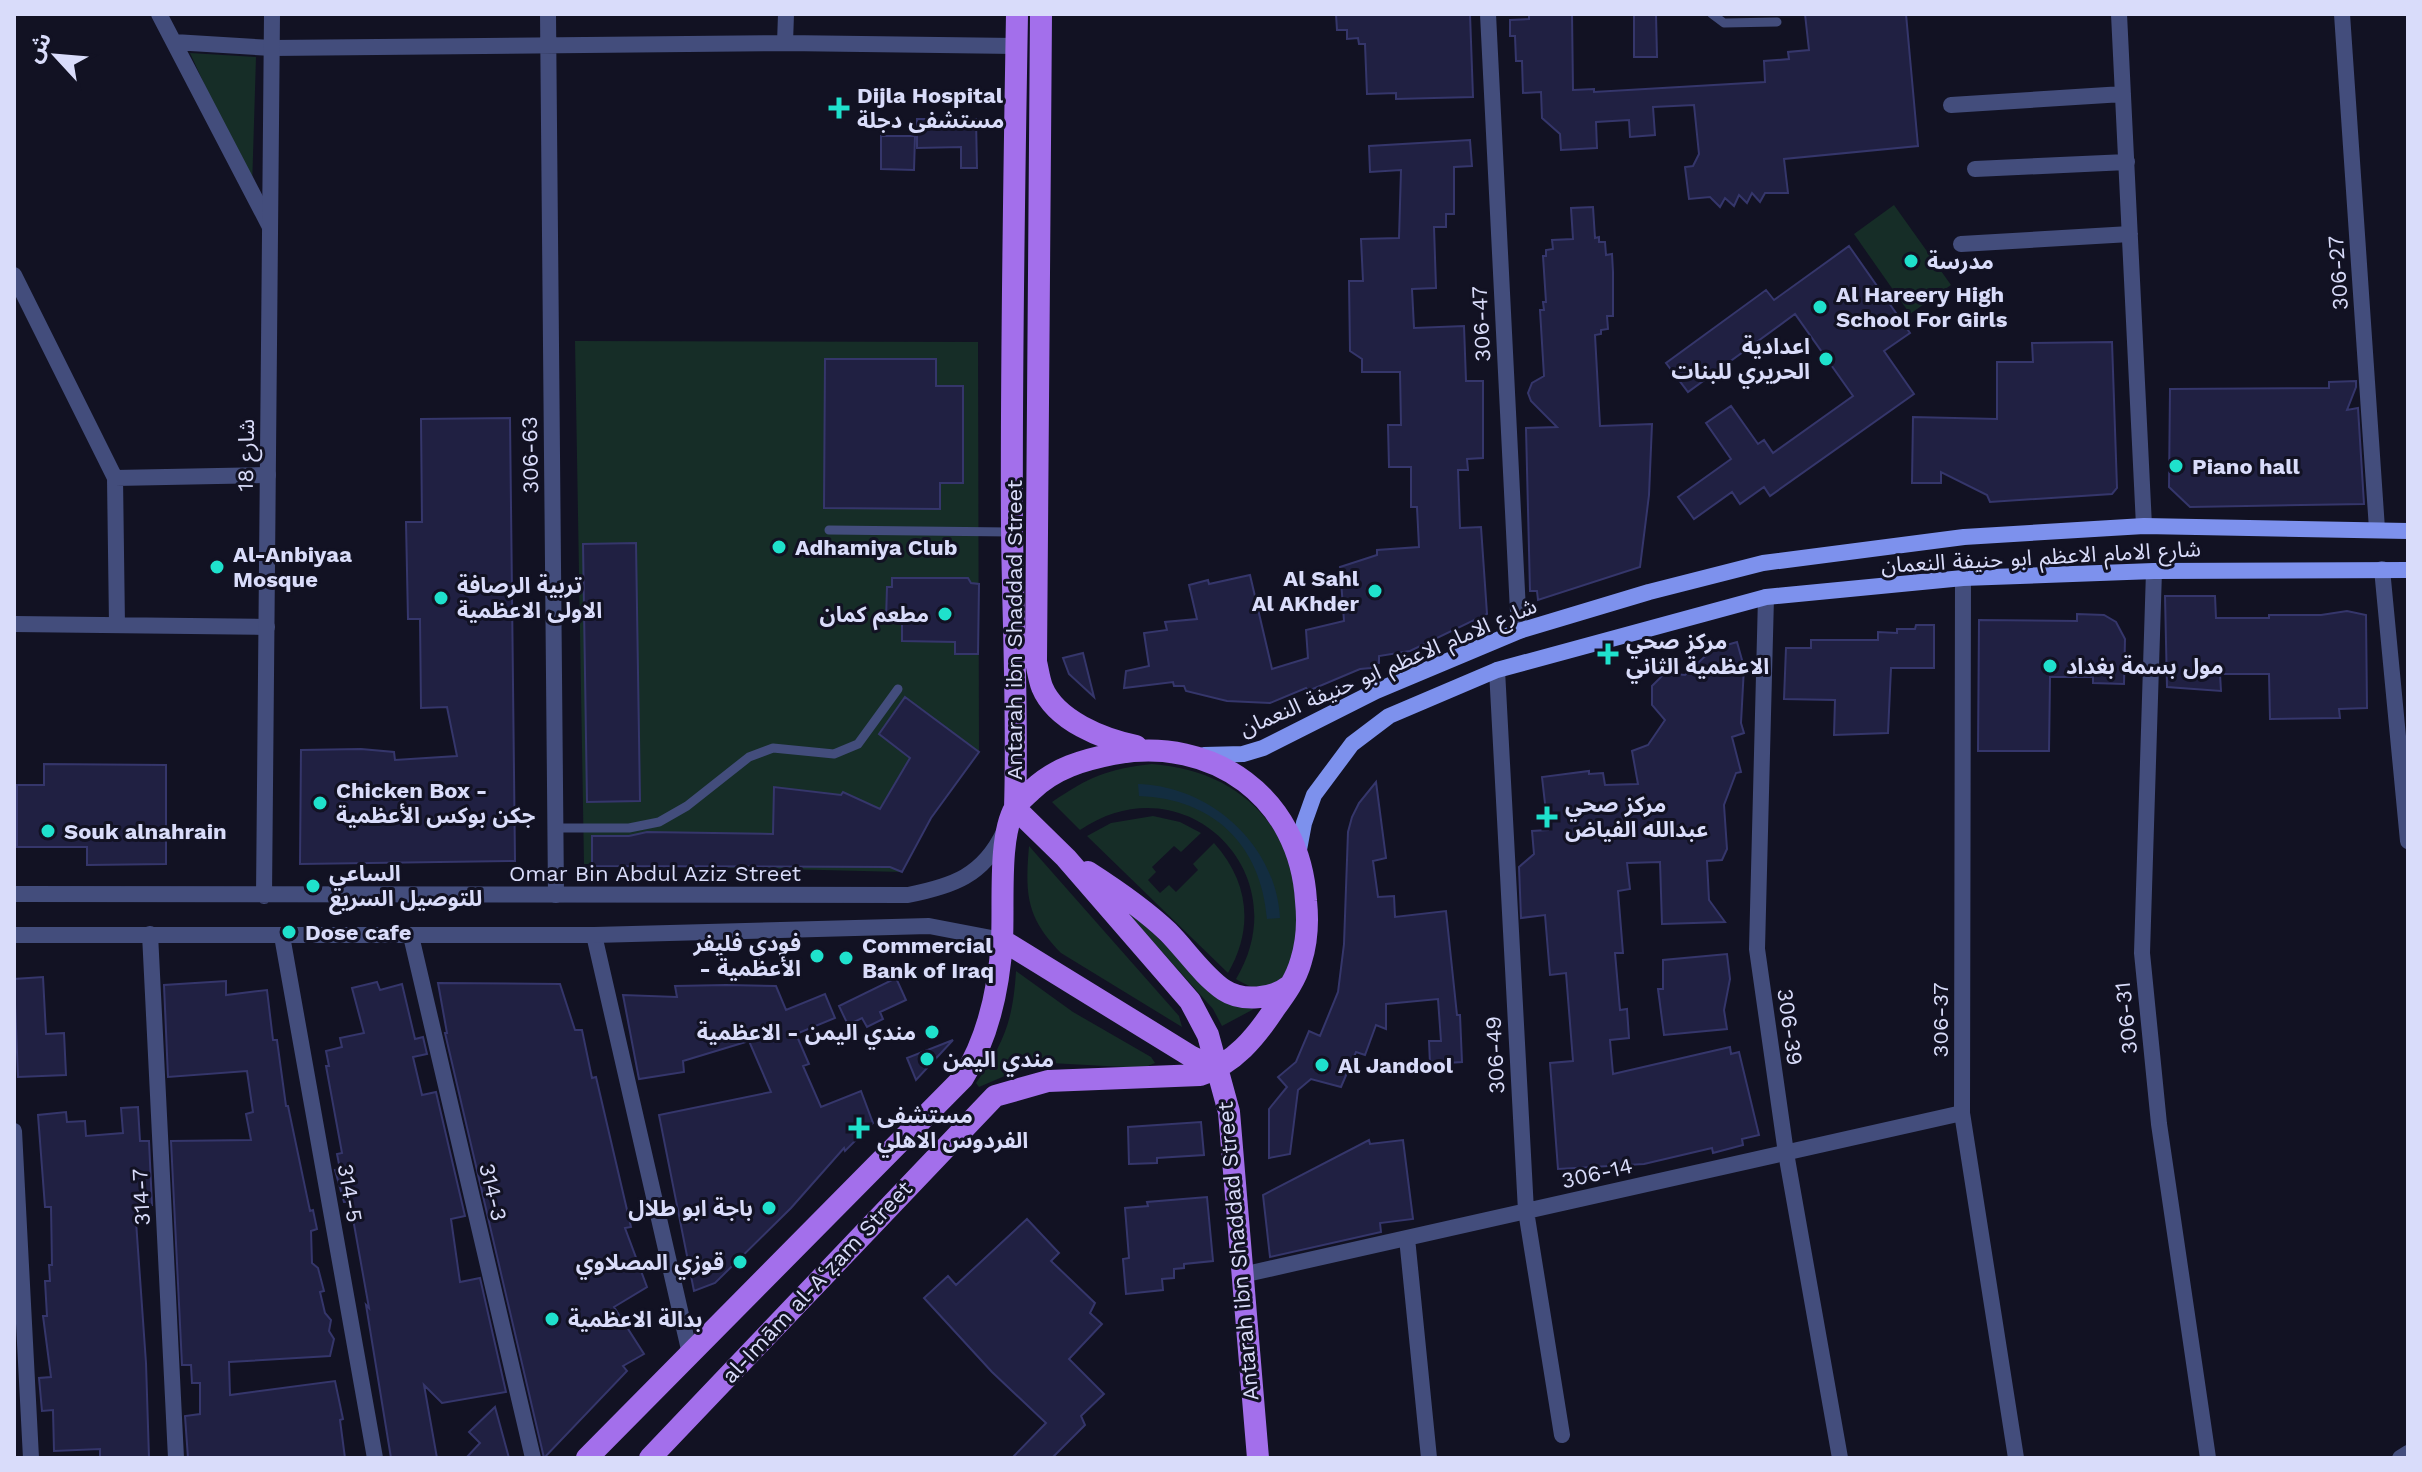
<svg xmlns="http://www.w3.org/2000/svg" width="2422" height="1472" font-family="'Work Sans','Noto Sans Arabic',sans-serif">
	<rect width="100%" height="100%" fill="#121223"/>
	<path fill="#162d27" d="M190,53L256,57L252,188Z
		M1894,205L1951,285L1910,314L1854,234Z
		M575,341L978,342L979,752L931,818L902,872L584,864Z
		M1152,764C1217,769 1269,801 1291,865C1293,872 1297,880 1298,888C1299,898 1298,909 1299,919C1299,938 1295,968 1281,983C1268,996 1249,987 1236,979C1300,873 1184,759 1080,830L1052,802C1089,777 1107,769 1152,764Z
		M1153,816L1180,822L1201,833L1181,852L1174,846L1152,867L1156,872L1148,880L1160,893L1169,885L1176,892L1198,870L1193,864L1214,843C1249,882 1254,928 1228,973L1087,836L1111,823Z
		M1029,846L1179,1016L1182,1027L1061,953C1026,917 1025,894 1029,846Z
		M1124,909L1134,914L1170,950L1258,1004L1252,1010L1222,1026L1213,1009Z
		M1016,971L1073,1012L1151,1057L1155,1063L1143,1068L1050,1063L1014,1072L979,1087L976,1083C1004,1043 1013,1021 1016,971Z"/>
	<path fill="#132d40" d="M1138,784C1210,786 1276,844 1280,918L1267,919C1261,845 1214,799 1139,796Z"/>
	<path fill="#202042" stroke="#35366b" stroke-width="2" d="M1336,14H1470L1473,97L1396,99V93L1367,94L1365,44H1359L1358,38L1347,39V30H1337Z
		M1529,14H1572L1573,90L1594,89V92L1765,82L1764,61L1789,59L1788,52L1809,50L1805,14H1906L1918,146L1784,159L1788,193H1765L1760,202L1752,193L1747,203L1739,195L1734,206L1725,198L1720,207L1710,197L1689,199L1685,167L1693,166L1699,154L1694,105L1653,107L1655,135L1630,137L1629,120L1596,122L1597,148L1561,150L1560,134L1542,118L1541,92L1523,93L1522,61H1516L1515,36H1510V20L1529,19Z
		M1634,14H1656L1657,57H1634Z
		M917,119H976L977,168H961V147L917,148Z
		M881,136H915L914,170L881,169Z
		M1470,140L1472,166L1454,167V214H1446V227H1434L1436,288L1412,289L1414,328L1464,326L1466,381H1483V458L1467,459L1468,470H1458L1460,528L1481,527L1487,614L1410,651L1379,656V663L1373,664L1371,668L1360,669L1308,691L1306,688L1270,703L1227,701L1186,691L1184,686H1174L1173,682L1124,688L1126,671L1149,666L1144,633L1167,630L1165,622L1197,619L1189,585L1208,580L1209,584L1250,575L1272,669L1308,658L1306,630L1344,621L1340,567L1377,555V550L1419,547L1417,507H1411V467H1389L1388,425H1401L1400,372H1362V359L1350,351L1349,281H1363L1361,239L1399,238L1401,170L1370,172L1369,146Z
		M1593,207L1595,238L1599,237V242H1605L1606,255L1612,254L1613,272V316H1607L1608,329L1601,330V334L1595,335L1600,426L1652,424L1649,495L1640,567L1538,600L1537,591H1530L1526,428L1557,427L1531,401L1528,393L1532,383L1544,376L1540,310H1544L1543,302H1546L1543,256H1546V250L1553,249L1552,240L1573,239L1571,208Z
		M1849,246L1910,333L1884,351L1914,394L1770,496L1764,487L1740,504L1732,492L1694,519L1678,497L1731,459L1706,423L1731,406L1758,444L1764,440L1773,453L1853,396L1795,314L1688,392L1666,363L1766,290L1774,300Z
		M2112,342L2117,488L2112,494L1990,502L1987,495L1941,472V483H1912L1913,417L1997,419V362H2033L2032,343Z
		M825,359H936V386H963V483H940V509L824,508Z
		M2356,381V387L2347,410L2358,408L2364,504L2190,507L2169,487L2170,389L2329,388V382Z
		M510,418L515,861L300,864L301,750L361,749L394,752L395,760L457,756L447,707L421,708L420,619H408L406,522H422L421,419Z
		M636,543L640,801L587,802L583,544Z
		M892,578H968L971,583L979,584L978,654H955V642L902,641V620H886L887,587H892Z
		M2165,596H2215L2216,618H2269V615H2321L2347,611L2366,615L2367,708L2339,709L2340,718L2270,719L2269,674H2220L2221,691L2167,687Z
		M2077,614L2104,615L2116,622L2125,639L2124,684L2093,683V677H2050L2049,751H1978L1979,620L2077,621Z
		M1916,625H1934V668H1891L1888,733L1834,735L1835,700L1784,699L1786,648H1811V640H1878V632L1897,633V629H1915Z
		M1737,642L1744,667L1741,723L1744,733L1732,737L1741,772L1736,773L1724,805L1727,849L1722,860L1707,861L1709,900L1725,922L1662,924L1660,862L1627,863L1630,889L1618,891L1623,953H1615L1620,1010L1627,1009L1629,1038L1610,1040L1613,1074L1730,1047L1731,1054L1739,1052L1759,1135L1742,1139L1743,1145L1713,1153L1712,1148L1644,1164L1558,1169L1550,1063L1573,1061L1566,973L1550,975L1545,915L1521,918L1519,867L1534,854L1532,831L1548,830L1542,777L1589,771V774L1603,773L1605,785L1638,784L1632,751L1648,745L1665,720L1652,705V686L1665,673L1685,675L1713,649Z
		M1083,653L1094,697L1069,674L1063,658Z
		M905,697L979,752L931,818L902,872L890,867L592,866V836H629L647,832L773,834L774,787L841,795L843,792L880,809L910,758L879,734Z
		M44,764L166,765V864L87,865V847H17V785H44Z
		M1376,782L1386,858L1373,861L1378,897L1394,896L1395,917L1446,911L1457,1015H1460L1462,1062L1430,1064L1429,1041H1441L1438,999L1386,1004V1029L1376,1025L1365,1055L1356,1052L1341,1087L1311,1079L1298,1090L1290,1154L1269,1158V1109L1287,1087L1278,1077L1296,1062L1309,1031L1320,1036L1338,992L1344,944L1348,832L1352,817L1359,803Z
		M1727,954L1730,979L1724,1010L1727,1029L1664,1035L1658,989H1663V960Z
		M43,977L46,1034L64,1033L66,1075L18,1077L14,979Z
		M896,978L906,1000L880,1012L883,1019L867,1027L862,1018L848,1025L839,1006Z
		M226,981V995L267,990L273,1040H277L286,1106H288L310,1211L313,1210L317,1229L311,1231L312,1263L318,1268L324,1291L320,1292L325,1313L331,1320L329,1331L334,1339L330,1356L229,1362L230,1395L335,1381L343,1419L340,1420L345,1458H188L185,1416L200,1414V1383H192L191,1365H182L171,1141L251,1140L246,1114L253,1112L247,1071L168,1077L164,985Z
		M377,982L380,990L402,984L415,1039L423,1037L427,1054L413,1057L422,1095L436,1092L465,1216L451,1219L460,1282L480,1278L506,1392L442,1403L424,1385L437,1458H391L366,1305L369,1308L350,1202H344L335,1170L340,1169L337,1154L342,1153L326,1066H329L326,1051L342,1047L340,1038L364,1033L352,988Z
		M438,983L560,984L575,1030H582L592,1078L596,1077L631,1227L625,1228L647,1287L614,1307L644,1354L623,1366L627,1371L544,1458L445,1033H447Z
		M726,985L776,986L786,1010L825,994L835,1018L796,1034L809,1064L803,1066L821,1107L861,1091L873,1123L845,1151L844,1148L791,1208L715,1283L694,1291L659,1115L771,1092L749,1041L683,1061L684,1072L639,1079L623,995L677,997L675,986Z
		M953,1040L916,1080L907,1058Z
		M138,1107L140,1141H149L152,1205L135,1207L146,1363L149,1458H100V1449L54,1451L53,1410L42,1411L39,1378L51,1377L43,1316H47L45,1281H50L49,1265H52L51,1207H45L38,1115L66,1112L67,1122L85,1121L86,1136L123,1133L121,1108Z
		M1201,1122L1204,1155L1157,1158V1163L1129,1164L1128,1127Z
		M1369,1140L1370,1144L1403,1140L1413,1219L1380,1223L1381,1232L1270,1257L1263,1195Z
		M1207,1197L1213,1261L1184,1264V1268L1174,1269V1278L1162,1279L1163,1290L1126,1294L1123,1259L1129,1258L1125,1208L1148,1206L1147,1202Z
		M1027,1219L1059,1253L1051,1261L1095,1303L1090,1313L1102,1324L1069,1359L1104,1394L1081,1416L1085,1425L1052,1458H1012L1046,1423L992,1372L924,1298L948,1276L956,1285Z
		M495,1407L509,1458H466L480,1443L469,1432Z"/>
	<g fill="none" stroke-linecap="round" stroke-linejoin="round">
		<path stroke="#434d7c" stroke-width="9" d="M1712,14L1724,23L1777,22
			M829,530L1010,532
			M555,828H629L659,822L687,806L749,757L773,748L834,754L858,744L898,689"/>
		<path stroke="#434d7c" stroke-width="16" d="M159,14L270,227
			M548,14L556,895
			M1488,14L1519,631
			M2119,14L2144,526
			M2342,14L2377,529
			M174,42L272,48L785,43L1016,46
			M785,43L786,14
			M1951,105L2123,94
			M1975,169L2127,162
			M1961,244L2130,234
			M14,275L115,478L117,625
			M115,478L268,475
			M2382,569L2408,841
			M2154,571L2142,953L2159,1124L2208,1458
			M1963,578L1962,1113L2016,1458
			M1766,597L1757,949L1786,1153L1840,1458
			M14,624L267,627
			M1497,670L1526,1211L1562,1435
			M150,934L176,1458
			M594,935L690,1354
			M282,936L375,1458
			M411,936L533,1458
			M14,1131L31,1458
			M1407,1238L1429,1458
			M1242,1275L1962,1113"/>
		<path stroke="#434d7c" stroke-width="16" d="M14,894L908,895C953,886 983,876 1004,832
			M264,896L272,14
			M14,935H594L929,926L1002,940
			M2400,1458L2408,1453"/>
		<path stroke="#7d91ed" stroke-width="16" d="M1204,755L1243,754L1263,748L1376,691L1519,631L1649,592L1763,563L1964,537L2144,526L2408,531
			M1298,855L1304,823L1314,795L1352,744L1389,716L1497,670L1766,597L1963,578L2154,571L2408,570"/>
		<path stroke="#a36feb" stroke-width="22" d="M1017,14C1014,186 1011,358 1012,529C1013,622 1018,715 1015,808L1066,858L1190,1001L1208,1035L1229,1112L1258,1458
			M1041,14L1036,662C1038,670 1039,679 1042,687C1056,721 1103,739 1136,746
			M1088,872C1116,890 1144,909 1168,932C1186,950 1203,976 1224,990C1242,1002 1273,999 1289,986
			M1002,940L1192,1057L1218,1069
			M587,1458L963,1078C988,1038 999,987 1002,940C1004,906 998,836 1015,808C1018,802 1027,795 1032,790C1055,768 1083,760 1113,754C1214,735 1300,798 1306,901C1308,920 1307,942 1301,961C1296,979 1286,993 1275,1008C1256,1037 1234,1064 1200,1075L1048,1081L995,1096L650,1458"/>
	</g>
	<g fill="#1fe1cc" stroke="#121223" stroke-width="3">
		<path d="M835 96h8v8h8v8h-8v8h-8v-8h-8v-8h8z"/>
		<circle cx="1911" cy="261" r="8"/>
		<circle cx="1820" cy="307" r="8"/>
		<circle cx="1826" cy="359" r="8"/>
		<circle cx="2176" cy="466" r="8"/>
		<circle cx="779" cy="547" r="8"/>
		<circle cx="217" cy="567" r="8"/>
		<circle cx="1375" cy="591" r="8"/>
		<circle cx="441" cy="598" r="8"/>
		<circle cx="945" cy="614" r="8"/>
		<path d="M1604 642h8v8h8v8h-8v8h-8v-8h-8v-8h8z"/>
		<circle cx="2050" cy="666" r="8"/>
		<circle cx="320" cy="803" r="8"/>
		<path d="M1543 805h8v8h8v8h-8v8h-8v-8h-8v-8h8z"/>
		<circle cx="48" cy="831" r="8"/>
		<circle cx="313" cy="886" r="8"/>
		<circle cx="289" cy="932" r="8"/>
		<circle cx="817" cy="956" r="8"/>
		<circle cx="846" cy="958" r="8"/>
		<circle cx="932" cy="1032" r="8"/>
		<circle cx="927" cy="1059" r="8"/>
		<circle cx="1322" cy="1065" r="8"/>
		<path d="M855 1116h8v8h8v8h-8v8h-8v-8h-8v-8h8z"/>
		<circle cx="769" cy="1208" r="8"/>
		<circle cx="740" cy="1262" r="8"/>
		<circle cx="552" cy="1319" r="8"/>
	</g>
	<g text-anchor="middle" dominant-baseline="central" stroke-width="6" stroke-linejoin="round" paint-order="stroke">
		<g font-size="22" font-weight="bold" fill="#d9dcfa" stroke="#121223" text-anchor="start">
			<text x="857" y="95">Dijla Hospital<tspan x="857" dy="25">مستشفى دجلة</tspan></text>
			<text x="1927" y="261">مدرسة</text>
			<text x="1836" y="294">Al Hareery High<tspan x="1836" dy="25">School For Girls</tspan></text>
			<text x="1810" y="346" text-anchor="end">اعدادية<tspan x="1810" dy="25">الحريري للبنات</tspan></text>
			<text x="2192" y="466">Piano hall</text>
			<text x="795" y="547">Adhamiya Club</text>
			<text x="233" y="554">Al-Anbiyaa<tspan x="233" dy="25">Mosque</tspan></text>
			<text x="1359" y="578" text-anchor="end">Al Sahl<tspan x="1359" dy="25">Al AKhder</tspan></text>
			<text x="457" y="585">تربية الرصافة<tspan x="457" dy="25">الاولى الاعظمية</tspan></text>
			<text x="929" y="614" text-anchor="end">مطعم كمان</text>
			<text x="1626" y="641">مركز صحي<tspan x="1626" dy="25">الاعظمية الثاني</tspan></text>
			<text x="2066" y="666">مول بسمة بغداد</text>
			<text x="336" y="790">Chicken Box -<tspan x="336" dy="25">جكن بوكس الأعظمية</tspan></text>
			<text x="1565" y="804">مركز صحي<tspan x="1565" dy="25">عبدالله الفياض</tspan></text>
			<text x="64" y="831">Souk alnahrain</text>
			<text x="329" y="873">الساعي<tspan x="329" dy="25">للتوصيل السريع</tspan></text>
			<text x="305" y="932">Dose cafe</text>
			<text x="801" y="943" text-anchor="end">فودي فليفر<tspan x="801" dy="25">- الأعظمية</tspan></text>
			<text x="862" y="945">Commercial<tspan x="862" dy="25">Bank of Iraq</tspan></text>
			<text x="916" y="1032" text-anchor="end">مندي اليمن - الاعظمية</text>
			<text x="943" y="1059">مندي اليمن</text>
			<text x="1338" y="1065">Al Jandool</text>
			<text x="877" y="1115">مستشفى<tspan x="877" dy="25">الفردوس الاهلي</tspan></text>
			<text x="753" y="1208" text-anchor="end">باجة ابو طلال</text>
			<text x="724" y="1262" text-anchor="end">قوزي المصلاوي</text>
			<text x="568" y="1319">بدالة الاعظمية</text>
		</g>
		<g font-size="22" fill="#d9dcfa" stroke="#121223">
			<text transform="translate(2338 273) rotate(-94)">306-27</text>
			<text transform="translate(1481 324) rotate(-93)">306-47</text>
			<text transform="translate(246 455) rotate(-89)">شارع 18</text>
			<text transform="translate(530 455) rotate(-91)">306-63</text>
			<text transform="translate(2041 557) rotate(-3)">شارع الامام الاعظم ابو حنيفة النعمان</text>
			<text transform="translate(1014 630) rotate(-90)">Antarah ibn Shaddad Street</text>
			<text transform="translate(1388 667) rotate(-23)">شارع الامام الاعظم ابو حنيفة النعمان</text>
			<text x="655" y="873">Omar Bin Abdul Aziz Street</text>
			<text transform="translate(2126 1018) rotate(-96)">306-31</text>
			<text transform="translate(1940 1020) rotate(-90)">306-37</text>
			<text transform="translate(1790 1027) rotate(82)">306-39</text>
			<text transform="translate(1495 1055) rotate(-93)">306-49</text>
			<text transform="translate(1597 1173) rotate(-13)">306-14</text>
			<text transform="translate(493 1192) rotate(77)">314-3</text>
			<text transform="translate(350 1193) rotate(80)">314-5</text>
			<text transform="translate(141 1197) rotate(-93)">314-7</text>
			<text transform="translate(1238 1251) rotate(-95)">Antarah ibn Shaddad Street</text>
			<text transform="translate(817 1282) rotate(-47)">al-Imām al-Aʿẓam Street</text>
		</g>
	</g>
	<rect width="2422" height="1472" fill="none" stroke="#d9dcfa" stroke-width="32"/>
	<g transform="translate(56 56) rotate(296)" stroke="#121223" stroke-width="6" paint-order="stroke">
	<path d="M0-6L14 30L0 20L-14 30Z" fill="#d9dcfa"/>
	<text y="-12" font-size="22" font-weight="bold" text-anchor="middle" fill="#d9dcfa">ش</text>
	</g>
</svg>
